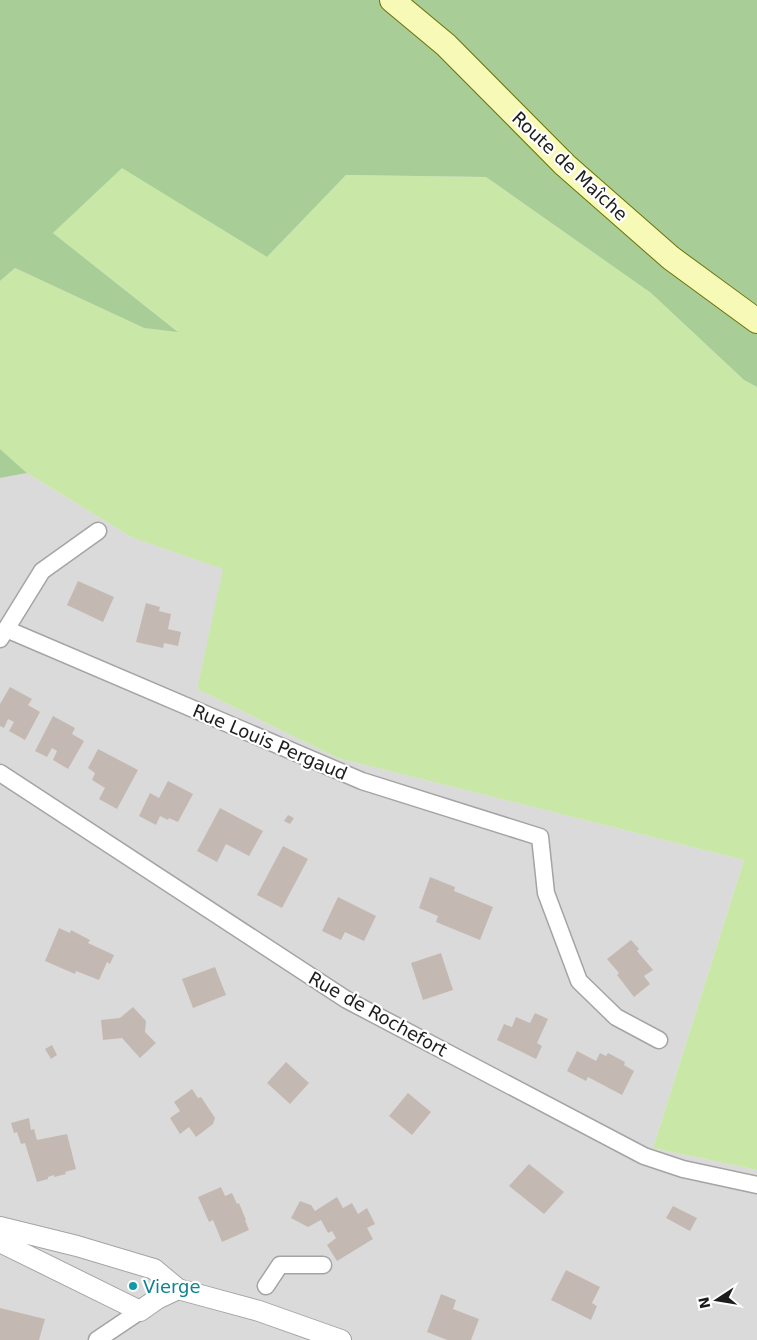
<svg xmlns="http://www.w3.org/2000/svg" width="757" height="1340" font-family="'DejaVu Sans',sans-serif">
	<rect width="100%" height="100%" fill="#eeeae3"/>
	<path fill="#dbdada" d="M27,473L131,537L224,569L197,689L338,758L744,860L653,1148L757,1170V1340H0V478Z"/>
	<path fill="#c9e8a8" d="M122,167L267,257L346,175L486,177L651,293L744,380L757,387V1170L653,1148L744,860L338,758L197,689L223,569L131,537L27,473L0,449V281L15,268L144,328L177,331L53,233Z"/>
	<path fill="#a9cd97" d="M0,0H757V387L744,380L651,293L486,177L346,175L267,257L122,168L53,233L178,332L144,328L15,268L0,281Z
		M0,449L27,473L0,478Z"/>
	<path fill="#c3b9b2" d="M78,581L114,597L103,622L67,605Z
		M146,603L160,607L159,611L171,614L168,629L181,632L178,646L164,643L163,648L136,642Z
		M10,687L32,699L28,705L40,712L25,740L9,731L14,722L8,719L4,728L0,726V704Z
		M53,716L75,728L72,734L84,741L68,769L53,760L57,751L52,748L47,757L35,751Z
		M98,749L138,770L117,809L99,799L105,788L92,780L95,773L88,768Z
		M168,781L193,794L178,822L169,818L168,820L160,816L156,825L139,816L150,793L159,798Z
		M220,808L263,831L249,856L226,844L217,862L197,851Z
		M288,815L294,818L290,824L284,821Z
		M283,846L308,859L282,908L257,895Z
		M430,877L455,887L454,891L493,907L480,940L436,922L438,916L419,908Z
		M338,897L376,916L364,941L345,932L341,940L322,931Z
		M59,928L70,933L71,930L90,940L88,943L114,955L110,964L107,962L99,980L76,971L75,974L45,961Z
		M631,940L639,949L637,951L653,970L644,976L650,984L634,997L617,975L619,973L607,959Z
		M441,953L453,990L423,1000L411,963Z
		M215,967L226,995L193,1008L182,979Z
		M133,1007L146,1021L145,1032L156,1043L140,1058L122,1038L103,1040L101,1020L120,1018Z
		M535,1013L548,1019L537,1043L542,1046L536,1059L497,1040L504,1024L512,1027L516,1017L530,1023Z
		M52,1045L57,1055L51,1059L45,1049Z
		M577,1051L596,1061L600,1053L606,1056L608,1053L625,1062L624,1065L634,1071L622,1095L588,1077L586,1081L567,1071Z
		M286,1062L309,1083L290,1104L267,1083Z
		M192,1089L198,1098L201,1097L215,1118L213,1124L196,1137L189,1127L180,1134L170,1118L180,1111L174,1102Z
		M408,1093L431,1112L412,1135L389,1116Z
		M29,1118L31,1130L34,1129L37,1140L67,1134L76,1169L65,1172L66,1174L54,1177V1175L48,1177V1179L37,1182L25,1143L21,1144L17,1132L14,1133L11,1123Z
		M529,1164L564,1192L544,1214L509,1186Z
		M221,1187L225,1196L232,1193L237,1204L239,1203L246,1220H245L249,1230L222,1242L213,1220L209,1222L198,1197Z
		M337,1197L343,1208L352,1203L358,1214L367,1208L375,1224L367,1228L373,1239L337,1261L327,1245L336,1238L332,1231L328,1233L321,1220L308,1227L291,1218L300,1201L311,1205L315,1211Z
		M673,1206L697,1218L690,1231L666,1218Z
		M566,1270L600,1287L592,1303L597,1306L591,1320L551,1300Z
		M441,1294L456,1300L453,1309L479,1319L471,1340H447L427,1332Z
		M0,1308L45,1319L39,1340H0Z"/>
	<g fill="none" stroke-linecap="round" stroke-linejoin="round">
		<defs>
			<path id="minor" d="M6,629L362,781L540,837L546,893L579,981L616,1017L659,1040
				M0,639L42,571L98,531
				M0,773L347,1000L644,1156L683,1169L757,1185
				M266,1286L280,1265H323
				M97,1340L140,1311"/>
			<path id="tertiary" d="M0,1227L77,1246L154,1269L178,1289L259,1311L341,1340
				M0,1242L140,1311L157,1299L178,1289"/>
			<path id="secondary" d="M392,0L446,45L565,165L671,258L757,321"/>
		</defs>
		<use href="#minor" stroke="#a4a4a4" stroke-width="19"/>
		<use href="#tertiary" stroke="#a4a4a4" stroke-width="22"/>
		<use href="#secondary" stroke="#697206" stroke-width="26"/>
		<use href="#minor" stroke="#fff" stroke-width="16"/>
		<use href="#tertiary" stroke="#fff" stroke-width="20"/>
		<use href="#secondary" stroke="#f7f9b6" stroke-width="24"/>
	</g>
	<circle fill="#0f9aa8" stroke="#fff" stroke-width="2" cx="133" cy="1286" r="5"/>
	<g text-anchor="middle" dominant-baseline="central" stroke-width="4.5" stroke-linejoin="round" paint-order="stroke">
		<g font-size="18" fill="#1d1d1d" stroke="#fff">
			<text transform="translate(570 166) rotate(43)">Route de Maîche</text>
			<text transform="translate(270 742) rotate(23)">Rue Louis Pergaud</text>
			<text transform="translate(378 1014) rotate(29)">Rue de Rochefort</text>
		</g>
		<g font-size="18" fill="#0d838f" stroke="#fff" text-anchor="start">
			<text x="143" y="1286">Vierge</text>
		</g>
	</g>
	<g transform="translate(717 1300) rotate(258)" stroke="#ffffff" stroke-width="4" paint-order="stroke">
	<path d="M0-4L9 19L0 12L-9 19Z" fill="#1d1d1d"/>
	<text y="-8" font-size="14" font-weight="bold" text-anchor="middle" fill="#1d1d1d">N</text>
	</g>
</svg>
